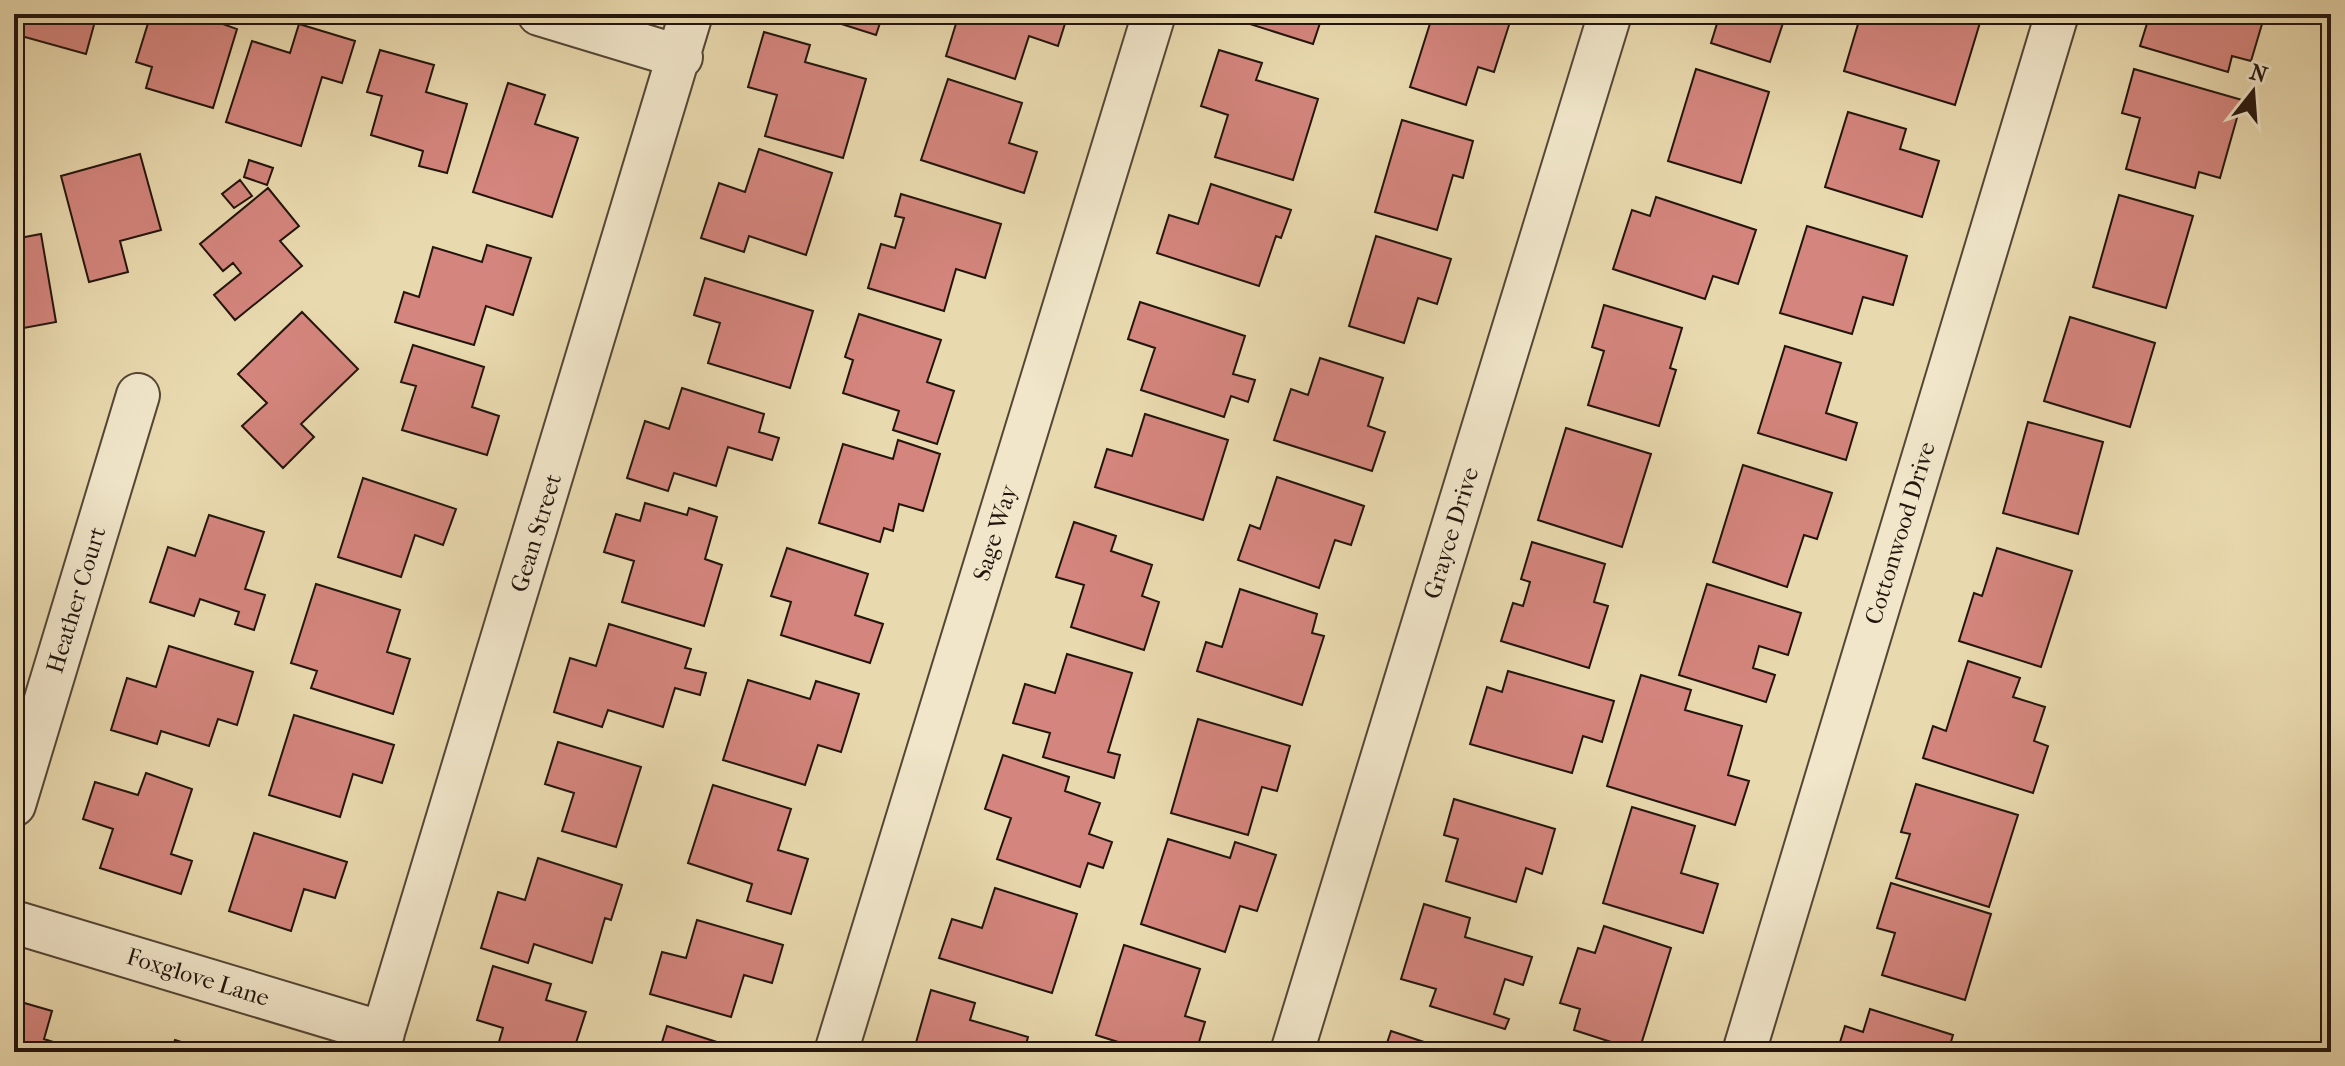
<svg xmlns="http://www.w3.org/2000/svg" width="2345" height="1066" font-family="'IM FELL French Canon',serif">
	<rect width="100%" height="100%" fill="#e9d9ae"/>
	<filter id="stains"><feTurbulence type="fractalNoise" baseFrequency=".0025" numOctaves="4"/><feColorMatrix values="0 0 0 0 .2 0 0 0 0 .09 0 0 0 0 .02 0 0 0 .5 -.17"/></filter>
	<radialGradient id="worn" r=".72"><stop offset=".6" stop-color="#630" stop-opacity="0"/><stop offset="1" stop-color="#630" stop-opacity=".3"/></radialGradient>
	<path fill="#d4857d" stroke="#23150e" stroke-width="2" d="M14,14H97L86,54L14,34Z
		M195,14L237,29L213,108L146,88L152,67L136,62L149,20L133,14Z
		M810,14H883L876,35Z
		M959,14H1068L1058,46L1029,36L1015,79L946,56Z
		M1232,14H1323L1313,44L1231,18Z
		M1433,14H1486L1510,22L1494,72L1478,67L1466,105L1410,87Z
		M1720,14H1778L1776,20L1783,23L1770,62L1711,43Z
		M1861,14L1982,16L1955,105L1844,71Z
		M2150,14H2265L2251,61L2232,56L2228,72L2140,46Z
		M299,24L355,41L342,83L322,77L301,146L226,122L252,41L290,53Z
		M764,32L810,45L805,62L866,79L843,158L765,136L777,95L748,87Z
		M380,50L434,65L426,92L467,104L447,173L419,166L423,151L371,135L382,96L367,92Z
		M1219,50L1262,63L1256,80L1318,99L1293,180L1215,157L1228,115L1201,106Z
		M1696,69L1769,92L1741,183L1668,161Z
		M2134,69L2242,100L2220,178L2199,172L2195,188L2126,169L2140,118L2122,113Z
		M948,79L1022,103L1009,143L1037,152L1024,193L921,160Z
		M508,83L545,95L535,124L578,138L552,217L473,192Z
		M1848,112L1906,129L1900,149L1939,161L1922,217L1825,187Z
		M1402,120L1473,141L1463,178L1453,175L1437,230L1375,212Z
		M759,149L832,173L806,255L749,236L744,252L701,238L719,183L745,192Z
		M140,154L161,230L120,241L128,272L89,282L61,176Z
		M249,160L273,168L267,185L244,177Z
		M240,180L252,196L234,208L222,194Z
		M1211,184L1291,210L1281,238L1276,236L1259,286L1157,253L1169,215L1198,224Z
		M268,188L299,226L280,241L302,266L235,320L214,295L241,273L233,263L223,271L200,244Z
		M901,194L1001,224L985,278L956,269L944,311L868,288L881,244L895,248L904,218L895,216Z
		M2119,195L2193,216L2166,308L2093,287Z
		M1656,197L1756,230L1738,284L1713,276L1705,299L1613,269L1632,210L1650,216Z
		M1807,226L1907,256L1893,305L1863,297L1852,334L1780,313Z
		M41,234L56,322L18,329L22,357L14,358V239Z
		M1376,236L1451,259L1437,304L1418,298L1404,343L1349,326Z
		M487,245L531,258L513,315L486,306L474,345L395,322L404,292L419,297L433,247L482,262Z
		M705,278L813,311L790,388L708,363L720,323L694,315Z
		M1140,302L1245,336L1233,374L1255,380L1248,402L1231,396L1224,417L1141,390L1155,348L1128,339Z
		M1604,305L1682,328L1670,368L1676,370L1659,426L1588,405L1604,351L1592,347Z
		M302,312L358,369L301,424L314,437L283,468L242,426L267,403L238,374Z
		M859,314L941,340L927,382L954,391L937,444L893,430L899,411L843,393L853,360L845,357Z
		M2070,317L2155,343L2130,427L2044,401Z
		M413,345L484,367L472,407L499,416L487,455L402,430L416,386L401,382Z
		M1785,346L1841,363L1826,413L1857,423L1846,460L1758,433Z
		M1320,358L1383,378L1368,426L1385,432L1372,471L1274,440L1291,389L1308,395Z
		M682,388L764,414L759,432L779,438L772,460L728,447L716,486L674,473L668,491L627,478L645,421L669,429Z
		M1145,414L1228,440L1203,520L1095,487L1107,449L1132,456Z
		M2028,422L2103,442L2078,534L2003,513Z
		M1566,428L1651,454L1622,547L1538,520Z
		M898,440L940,454L923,511L899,504L893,531L884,528L880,542L819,523L843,444L893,459Z
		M1743,465L1832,493L1817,539L1804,535L1787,587L1713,562Z
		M1277,477L1364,506L1351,545L1335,540L1319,588L1238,560L1250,525L1260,529Z
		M363,478L456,509L443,545L415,535L401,577L338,557Z
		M645,503L687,515L689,508L717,517L705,559L722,565L704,626L622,602L634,561L604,552L616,514L640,521Z
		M209,515L264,532L245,589L265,595L254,630L235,624L239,612L200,599L194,616L150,602L168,547L195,556Z
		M1074,522L1116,536L1111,551L1152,565L1142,596L1159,602L1144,650L1071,627L1084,585L1056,577Z
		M1532,542L1605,564L1594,602L1608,606L1589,668L1501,641L1513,603L1523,606L1530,582L1521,579Z
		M787,548L868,574L855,615L883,624L870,663L781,635L791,602L771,596Z
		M1997,548L2072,571L2041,667L1959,641L1974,593L1982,596Z
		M316,584L400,610L387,652L410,659L393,714L311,688L317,671L291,663Z
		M1707,584L1801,613L1788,655L1759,646L1753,668L1775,675L1766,702L1679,675Z
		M1240,589L1317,614L1312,633L1324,636L1302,705L1197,671L1206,642L1222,647Z
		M609,624L691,649L685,668L706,673L700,695L675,688L663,727L608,710L602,727L554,712L570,658L596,666Z
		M169,646L253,672L237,725L218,719L209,746L161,731L157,744L111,730L127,678L156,687Z
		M1067,654L1132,673L1108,752L1120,755L1114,778L1043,757L1050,733L1013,723L1025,684L1055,693Z
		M1968,661L2020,678L2013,697L2045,707L2034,741L2048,746L2033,793L1923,758L1933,726L1946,731Z
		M1508,671L1614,701L1602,742L1583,736L1572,773L1470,744L1487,687L1502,692Z
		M1641,675L1691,690L1685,710L1742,726L1728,775L1749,781L1735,825L1607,786Z
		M748,680L810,699L816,681L859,694L841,752L818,745L805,785L723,760Z
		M294,715L394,745L382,783L353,774L340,817L269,795Z
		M1198,719L1290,746L1277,791L1262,787L1248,835L1171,813Z
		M558,742L641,767L616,847L562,831L574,793L545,784Z
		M1003,755L1069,777L1065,791L1100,803L1089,834L1112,842L1103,868L1088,863L1080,887L997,859L1011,818L985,809Z
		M146,773L192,789L171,854L192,861L181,894L100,868L113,829L83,819L95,782L138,795Z
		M1916,784L2018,815L1989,907L1896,878L1910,834L1901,832Z
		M713,785L791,809L778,850L808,859L791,914L747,901L752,884L688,863Z
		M1454,799L1555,829L1542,874L1526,868L1516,902L1446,881L1458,839L1444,835Z
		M1632,807L1695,826L1681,873L1718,884L1703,933L1603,903Z
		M254,833L347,862L335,898L304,889L291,931L229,911Z
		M1168,839L1230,858L1235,842L1276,855L1257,911L1240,906L1225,952L1141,924Z
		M538,858L622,885L611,920L605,918L592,963L534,944L528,963L481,948L498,892L525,900Z
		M1891,883L1991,914L1965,1000L1882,975L1895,933L1877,928Z
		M995,888L1077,914L1052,993L939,958L952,919L982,928Z
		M1424,904L1470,918L1465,937L1532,957L1523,985L1505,979L1494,1014L1509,1019L1505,1029L1430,1006L1436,989L1401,979Z
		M697,920L783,945L772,983L744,975L731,1017L650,994L662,952L686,958Z
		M1604,926L1671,948L1639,1051L1574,1030L1580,1009L1560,1003L1578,948L1595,953Z
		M1124,945L1200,969L1185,1016L1205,1022L1196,1052H1115L1118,1042L1096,1035Z
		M493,966L551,984L546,1000L586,1012L573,1052H496L503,1028L477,1020Z
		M931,990L975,1003L970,1020L1028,1037L1024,1052H935L915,1046Z
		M14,1000L52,1011L44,1039L84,1052H14Z
		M1870,1009L1953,1035L1948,1052H1837L1845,1026L1863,1032Z
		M667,1026L723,1044L721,1052H659Z
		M1391,1031L1454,1052H1384Z
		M175,1040L212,1052H171Z"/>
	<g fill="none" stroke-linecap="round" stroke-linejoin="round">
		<defs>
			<path id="minor" d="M539,14L681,57
				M14,805L138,395
				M14,922L383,1033
				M377,1052L691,14
				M836,1052L1154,14
				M1292,1052L1610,14
				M1744,1052L2057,14"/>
		</defs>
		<use href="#minor" stroke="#544636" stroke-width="46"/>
		<use href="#minor" stroke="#f1e6ca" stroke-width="42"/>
	</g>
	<g text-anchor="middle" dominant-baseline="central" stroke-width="7" stroke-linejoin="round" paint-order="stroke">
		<g font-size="24" fill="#23150e" stroke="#f1e6ca">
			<text transform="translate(536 533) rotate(-73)">Gean Street</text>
			<text transform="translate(995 533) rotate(-73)">Sage Way</text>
			<text transform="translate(1451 533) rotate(-73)">Grayce Drive</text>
			<text transform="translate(1900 533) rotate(-73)">Cottonwood Drive</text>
			<text transform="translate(76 600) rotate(-73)">Heather Court</text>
			<text transform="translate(198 977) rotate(17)">Foxglove Lane</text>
		</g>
	</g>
	<rect width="2345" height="1066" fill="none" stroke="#e9d9ae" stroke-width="48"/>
	<rect x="16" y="16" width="2313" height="1034" fill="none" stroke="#23150e" stroke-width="4"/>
	<rect x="24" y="24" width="2297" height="1018" fill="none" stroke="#23150e" stroke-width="2"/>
	<g transform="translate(2253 92) rotate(17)" stroke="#f1e6ca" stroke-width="6" paint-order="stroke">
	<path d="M0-6L14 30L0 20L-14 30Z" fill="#23150e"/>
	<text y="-12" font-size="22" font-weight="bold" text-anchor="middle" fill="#23150e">N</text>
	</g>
	<rect width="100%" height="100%" filter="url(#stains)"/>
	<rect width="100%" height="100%" fill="url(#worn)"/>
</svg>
